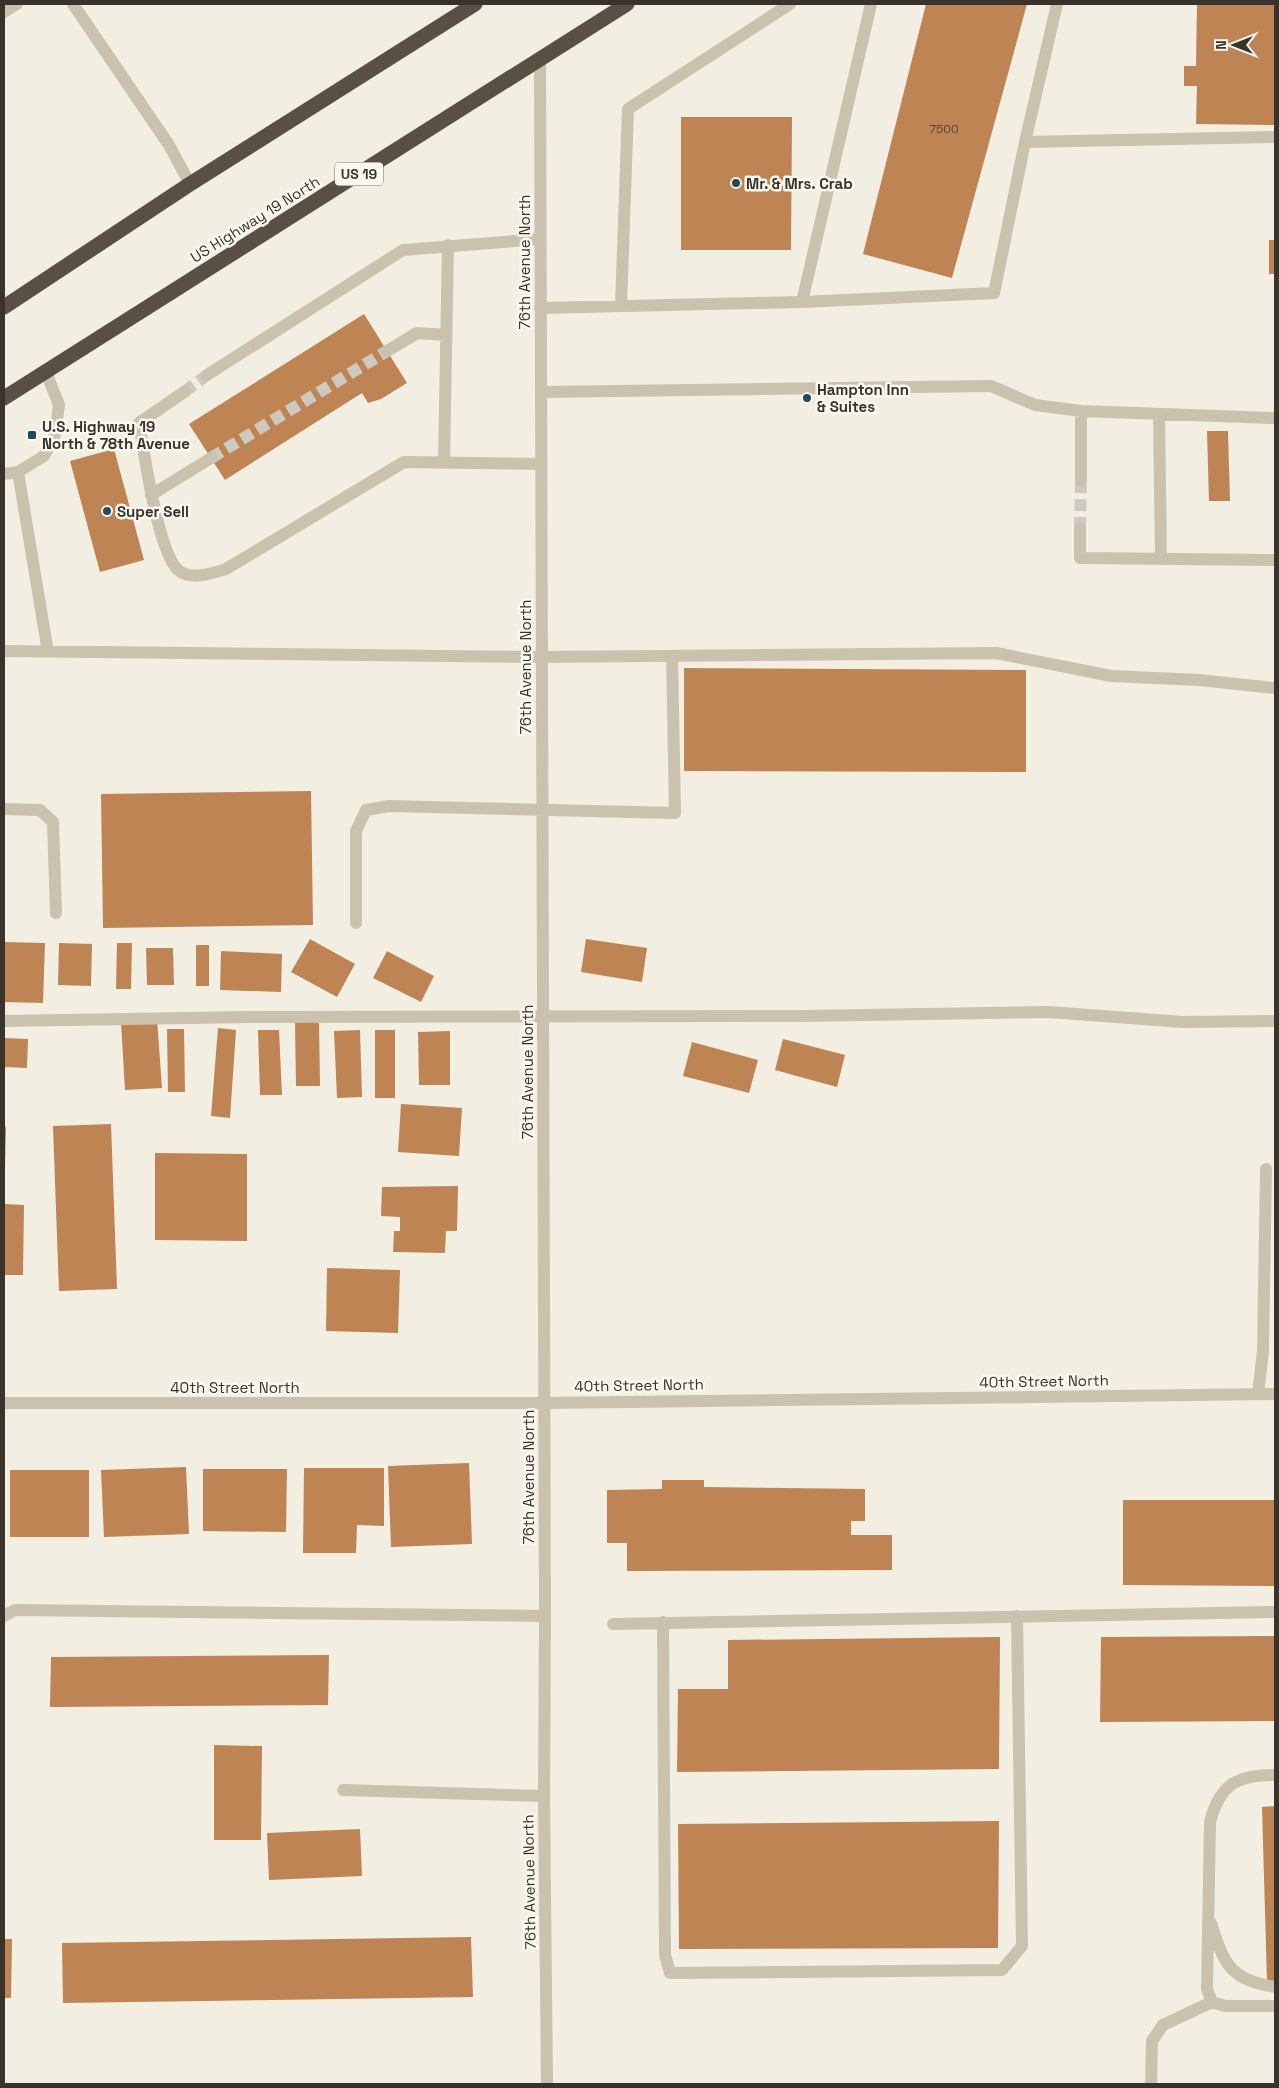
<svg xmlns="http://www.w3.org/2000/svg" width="1279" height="2088" font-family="'Space Grotesk',sans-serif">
	<rect width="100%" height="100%" fill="#f2eee2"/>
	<path fill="#be8454" d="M926,4H1027L952,278L863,254Z
		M1197,4H1275V125L1196,124L1197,86H1184V66H1196Z
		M681,117H792L791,250H681Z
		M1269,240H1275V274H1269Z
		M364,314L407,383L381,399L368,403L362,393L225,480L189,424Z
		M1207,431H1228L1230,501H1209Z
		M114,449L144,560L100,572L70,461Z
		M684,668L1026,670V772L684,771Z
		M311,791L313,925L103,928L101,794Z
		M310,939L355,964L337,997L291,972Z
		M586,939L647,948L642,982L581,972Z
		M4,942L45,943L43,1003L4,1002Z
		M59,943L92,944L91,986L58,985Z
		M117,943H132L131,989H116Z
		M196,945H209V986H196Z
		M146,948H173L174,985H147Z
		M221,951L282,954L281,992L220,990Z
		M387,951L434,976L421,1002L373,978Z
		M157,1019L162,1088L125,1090L121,1022Z
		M295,1022H319L320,1086H296Z
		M218,1028L236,1030L230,1118L211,1116Z
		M167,1029H184L185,1092H168Z
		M258,1030H279L282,1095H260Z
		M360,1030L362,1097L337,1098L334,1031Z
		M375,1030H395V1098H375Z
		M450,1031V1085H419L418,1032Z
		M4,1038L28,1039L27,1068L4,1067Z
		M783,1039L845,1055L837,1087L775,1070Z
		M692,1042L758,1060L749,1093L683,1076Z
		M401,1104L462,1108L459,1156L398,1152Z
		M111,1124L117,1289L59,1291L53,1126Z
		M4,1127H6L5,1169H4Z
		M155,1153L247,1154V1241L155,1240Z
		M458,1186L457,1231H446L445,1253L393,1252L394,1231H400V1217L381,1216L382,1187Z
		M4,1204L24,1205L23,1275H4Z
		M327,1268L400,1270L398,1333L326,1331Z
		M469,1463L472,1544L391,1547L388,1466Z
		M186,1467L189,1534L104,1537L101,1470Z
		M304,1468H384V1526L357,1525L356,1553H303Z
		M203,1469H287L286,1532L203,1531Z
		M10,1470H89V1537H10Z
		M662,1480H704V1487L865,1489V1521H851V1535H892V1570L627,1571V1543H607V1490L662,1489Z
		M1123,1500H1275V1586L1123,1585Z
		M1275,1636V1721L1100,1722L1101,1637Z
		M1000,1637L999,1769L677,1772L678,1689H728V1640Z
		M329,1655L328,1705L50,1707L51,1657Z
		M214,1745L262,1746L261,1840H214Z
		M1275,1806V1982H1267L1262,1807Z
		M999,1821L998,1948L679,1949L678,1824Z
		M360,1829L362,1876L269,1880L267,1833Z
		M471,1937L473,1997L63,2003L62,1943Z
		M4,1939H12L11,1998H4Z"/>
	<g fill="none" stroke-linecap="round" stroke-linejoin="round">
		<path stroke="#cdc9be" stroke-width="12" stroke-dasharray="12 6" stroke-linecap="butt" d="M184,392L207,375
			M211,458L387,351
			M1080,529L1081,480"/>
		<path stroke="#cac1ae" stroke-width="12" d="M73,4L169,145L190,184
			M1057,4L1025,142L1275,137
			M4,12L17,4
			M540,60L545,1616L544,1796L547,2084
			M802,302L994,293L1025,142
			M621,306L628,109L790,4
			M540,308L802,302L871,4
			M387,351L417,333L446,335
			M46,372L59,405L55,435L44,456L18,472L48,652
			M207,375L403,250L540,239
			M184,392L139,423C144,453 158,552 178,570C191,581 213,573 226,569L404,462L541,464
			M541,392L991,386L1035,405L1081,411L1275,418
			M1081,411V480
			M1159,414L1161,559
			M444,463L448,245
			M4,474L18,472
			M151,495L211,458
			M1080,529V558L1275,560
			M4,651L541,657L996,653L1111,676L1199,680L1275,688
			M4,809L40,810L53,822L56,913
			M356,923V831L366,810L389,806L675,813L672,656
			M4,1021L247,1017L802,1016L1049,1012L1183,1022L1275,1021
			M1258,1394L1263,1351L1266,1169
			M4,1403H544L1275,1394
			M4,1616L15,1610L545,1616
			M663,1622L665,1955L670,1973L1002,1970L1022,1946L1017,1616
			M613,1624L1275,1612
			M1275,1775C1237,1775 1220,1784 1210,1822L1207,1989L1212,2002L1225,2006H1275
			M343,1790L544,1796
			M1211,1923C1224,1964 1230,1980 1275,1987
			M1151,2084L1152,2041L1163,2025L1212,2002"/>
		<path stroke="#5a4f44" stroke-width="15" d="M4,307L190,184L475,4
			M4,398L627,4"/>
	</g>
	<g fill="#244a59" stroke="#faf7ee" stroke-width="2">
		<circle cx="736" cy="183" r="5"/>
		<circle cx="807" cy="398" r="5"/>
		<rect x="27" y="430" width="10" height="10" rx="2.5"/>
		<circle cx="107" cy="511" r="5"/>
	</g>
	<g text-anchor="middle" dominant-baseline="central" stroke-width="5" stroke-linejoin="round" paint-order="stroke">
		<g font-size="12" fill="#5a4736">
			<text x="944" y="129">7500</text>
		</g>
		<rect fill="#faf7ee" stroke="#736e66" stroke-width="1" x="335" y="162.5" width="48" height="23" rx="4"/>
		<g font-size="14" font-weight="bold" fill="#39332c">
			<text x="359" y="174">US 19</text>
		</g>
		<g font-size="15" font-weight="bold" fill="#39332c" stroke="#faf7ee" text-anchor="start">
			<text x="746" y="183">Mr. &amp; Mrs. Crab</text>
			<text x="817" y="389">Hampton Inn<tspan x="817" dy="17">&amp; Suites</tspan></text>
			<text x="42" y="426">U.S. Highway 19<tspan x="42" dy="17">North &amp; 78th Avenue</tspan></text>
			<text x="117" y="511">Super Sell</text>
		</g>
		<g font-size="15" fill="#39332c" stroke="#faf7ee">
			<text transform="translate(255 219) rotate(-32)">US Highway 19 North</text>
			<text transform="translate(524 262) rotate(-90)">76th Avenue North</text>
			<text transform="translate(525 667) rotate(-90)">76th Avenue North</text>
			<text transform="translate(527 1072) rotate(-90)">76th Avenue North</text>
			<text transform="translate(1044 1381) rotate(-1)">40th Street North</text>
			<text transform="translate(639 1385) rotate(-1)">40th Street North</text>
			<text x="235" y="1387">40th Street North</text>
			<text transform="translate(528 1477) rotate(-90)">76th Avenue North</text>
			<text transform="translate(529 1882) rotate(-91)">76th Avenue North</text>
		</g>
	</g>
	<rect width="1279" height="2088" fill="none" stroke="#39332c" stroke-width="10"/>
	<g transform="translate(1234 45) rotate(270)" stroke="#faf7ee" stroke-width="4" paint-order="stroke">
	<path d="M0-4L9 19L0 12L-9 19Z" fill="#39332c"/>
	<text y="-8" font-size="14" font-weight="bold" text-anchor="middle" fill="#39332c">N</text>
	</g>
</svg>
